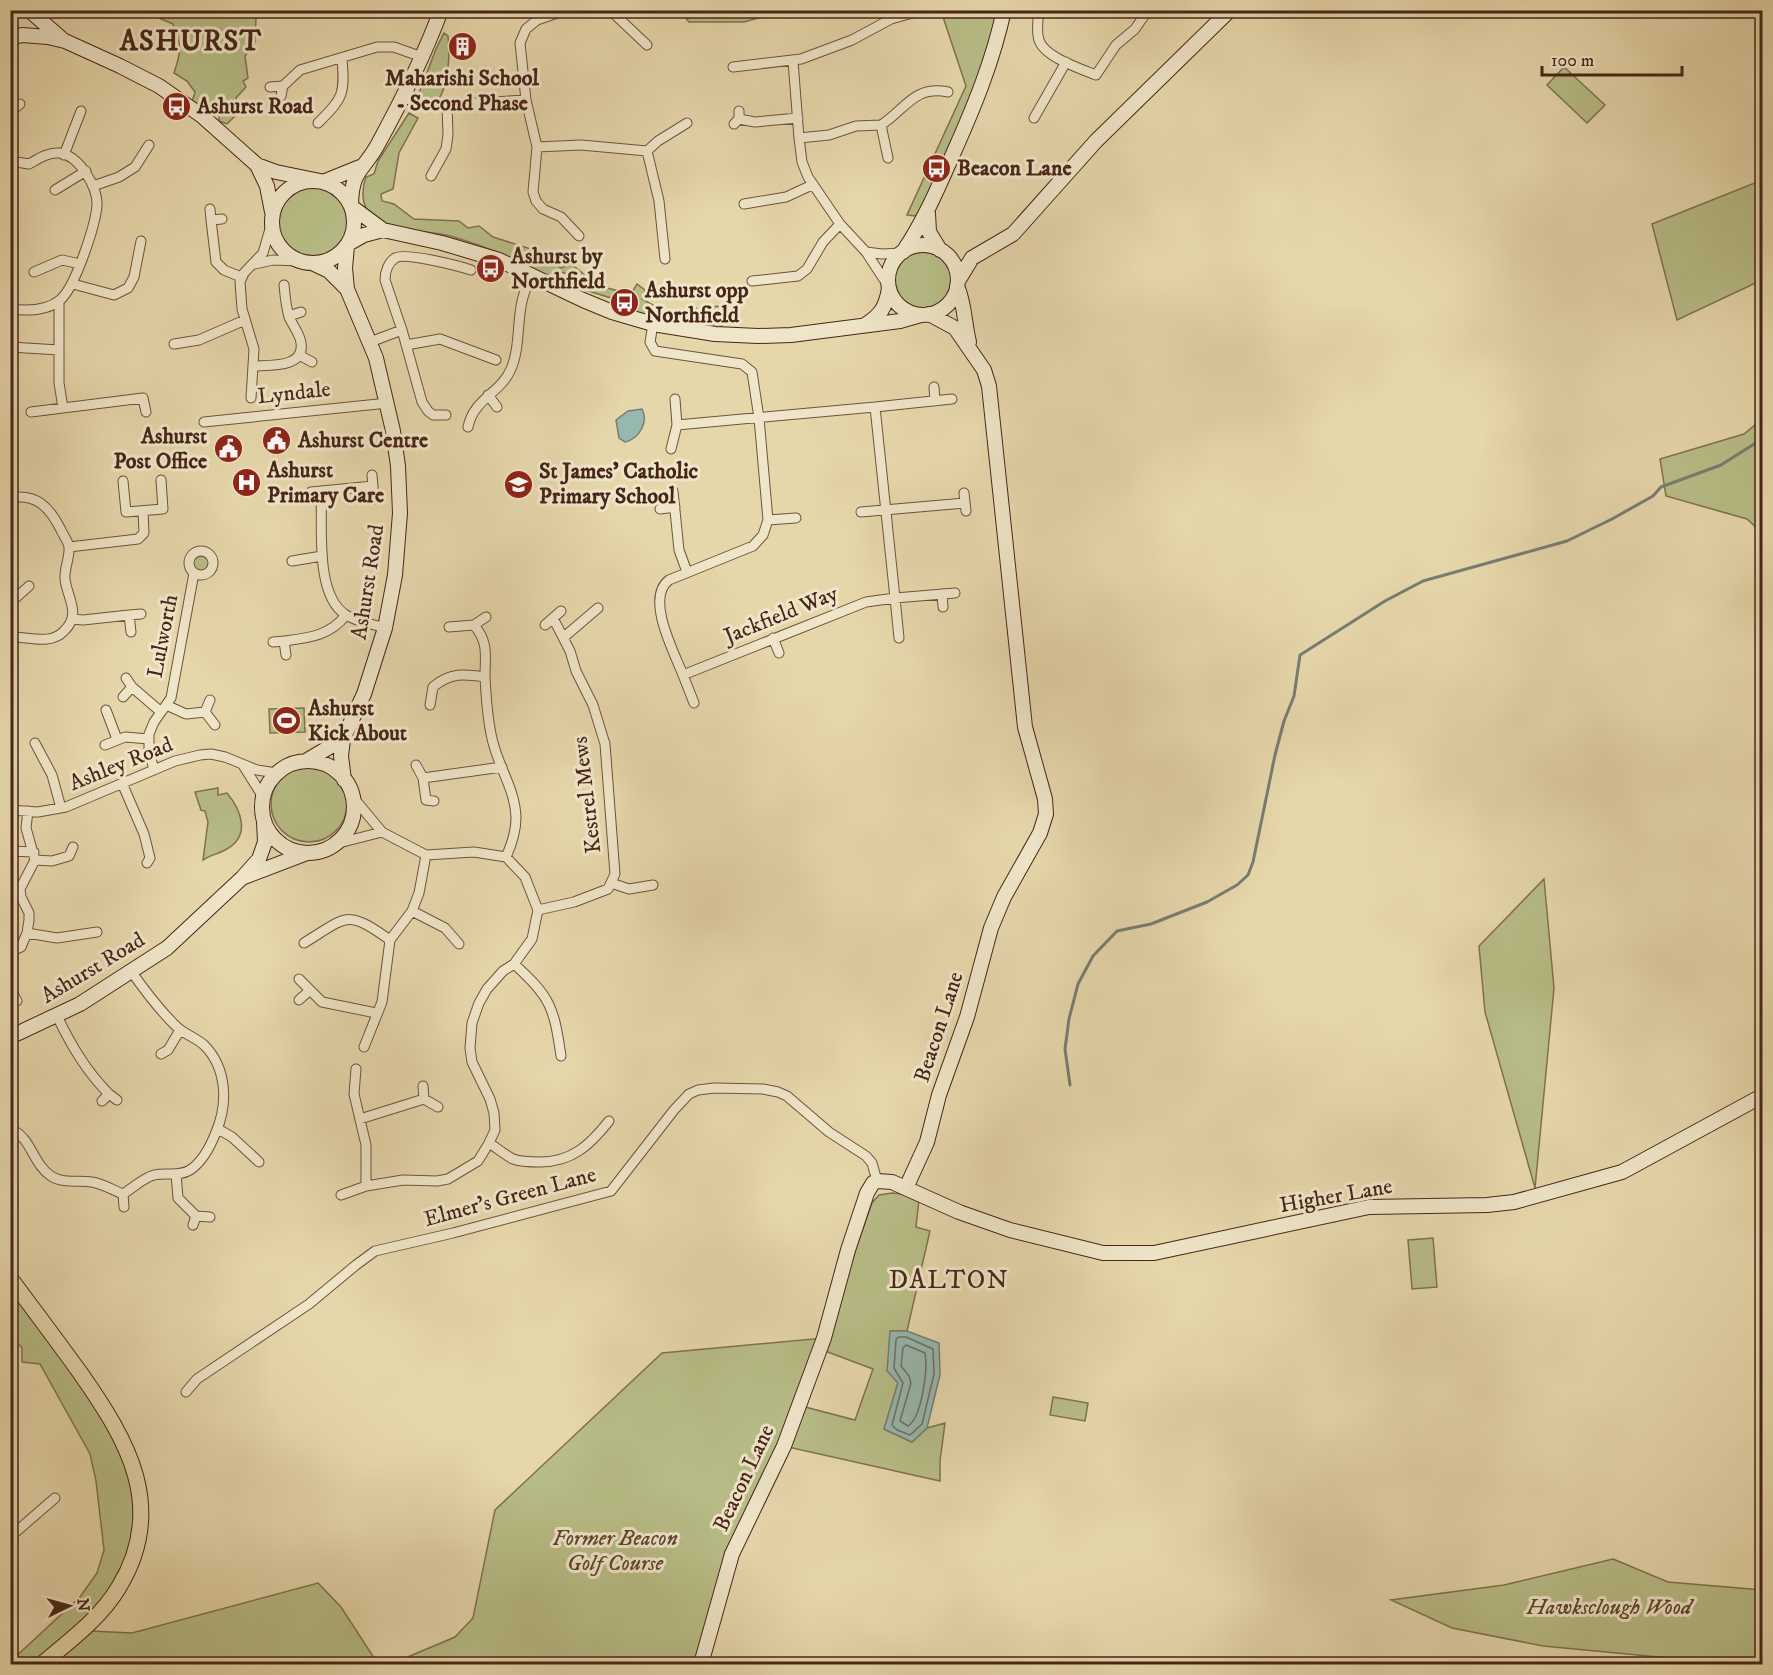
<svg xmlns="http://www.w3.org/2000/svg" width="1773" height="1675" font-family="'IM FELL DW Pica',serif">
	<rect width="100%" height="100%" fill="#e6d7ab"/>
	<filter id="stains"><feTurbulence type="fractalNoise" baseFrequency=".00333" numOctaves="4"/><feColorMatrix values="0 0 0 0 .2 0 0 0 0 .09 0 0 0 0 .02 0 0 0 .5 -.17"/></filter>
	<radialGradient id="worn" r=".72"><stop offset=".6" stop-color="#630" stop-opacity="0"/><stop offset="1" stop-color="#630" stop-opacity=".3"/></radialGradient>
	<path fill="#b8bd87" stroke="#807150" stroke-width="1.5" d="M147,10H250L256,17L255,42L245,56L248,78L243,81L246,87L236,98L240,111L227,124L219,121V106L214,104L207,111L192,102L195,92L187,81L174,73C177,63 181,53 179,43C177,35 174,34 173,24L147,13Z
		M680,11H784L744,22H689Z
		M941,11H1000L981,78L927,209L915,216L907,215L966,86Z
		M444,33L448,36C450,54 449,89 436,102C428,101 421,102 419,93L436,49Z
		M1564,67L1605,105L1587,123L1547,85Z
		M409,113L418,118L399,153L393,189L381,194L382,201L394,204L414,219L459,221L468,228L479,226L493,237L550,255V260L561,268L571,264L599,286L631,294L637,284L645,290L642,299L658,308L691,317V307L696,308L701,315L705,314L706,307L722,306V329L652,317L638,313L627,303L569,285V278L565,273L560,272L553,278C520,261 486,246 450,236C429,230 398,232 379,221C362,212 360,194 366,177L374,174L378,161Z
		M1762,180V280L1677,320L1652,224Z
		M278 222a35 35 0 1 1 70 0a35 35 0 1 1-70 0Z
		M895 280a28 28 0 1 1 56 0a28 28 0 1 1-56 0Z
		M1762,419V533L1747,519L1666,496L1660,459L1744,434Z
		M193 564a8 8 0 1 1 16 0a8 8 0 1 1-16 0Z
		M304,708L305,732L270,733L269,709Z
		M271 804a38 38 0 1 1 76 0a38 38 0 1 1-76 0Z
		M218,788V795L227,793C242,811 251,837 225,850C218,854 210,855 203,860L208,822L205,811L201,810L195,792Z
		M1544,879L1554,988L1535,1188L1485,1012L1479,946Z
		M892,1193L903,1194L919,1200L916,1227L930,1231L907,1331H891L898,1383L884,1429L912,1442L927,1428L945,1423L940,1461V1481L788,1447L805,1407L855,1420L873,1369L825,1351L836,1306L872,1203L879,1195Z
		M1433,1238L1437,1287L1412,1289L1408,1240Z
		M10,1290L107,1420L134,1484L136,1538L116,1588L39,1664H11V1661L80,1597L97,1573L104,1550L96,1481L90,1454L40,1364L22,1362V1348L11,1336Z
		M824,1338L732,1554L701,1664H391L455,1637L473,1618L495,1510L662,1353Z
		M1053,1397L1088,1403L1085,1421L1050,1415Z
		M1613,1559L1668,1582L1762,1590V1664H1732L1543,1646L1452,1628L1391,1600L1504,1585Z
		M318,1583L341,1607L378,1664H53L91,1631L132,1633Z"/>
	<path fill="#97b8af" stroke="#777d73" stroke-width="1.5" d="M642,409C649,422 639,439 625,442L619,438L616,420L628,411Z
		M890,1331H907L939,1343L940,1375L927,1428L912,1442L884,1429L898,1383L887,1371Z"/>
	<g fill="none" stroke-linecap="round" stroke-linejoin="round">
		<path stroke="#6f6e64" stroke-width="1.5" d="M898,1337H906L933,1349L934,1374L922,1424L910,1435L897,1430L892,1425L903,1383L894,1368L896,1340Z
			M906,1345L925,1353C928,1369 922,1417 908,1426L900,1421L911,1383L909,1376L901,1366L903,1348Z"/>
		<path stroke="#777d73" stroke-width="3" d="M685,10L688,17
			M1070,1085L1065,1049L1069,1019L1078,984L1093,956L1117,931L1151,924L1207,902L1237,885L1248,875L1253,862L1275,755L1284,721L1294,696L1300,655L1385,601L1423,581L1567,541L1612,519L1653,496L1661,487L1721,465L1762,439"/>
		<defs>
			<path id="street" d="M566,10L537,20L526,29L520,43L526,100L537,147L533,192L536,201L543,209L561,217L579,236
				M610,10L647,45
				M1039,10C1038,20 1036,31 1039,40C1044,57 1081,69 1096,75L1116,45L1135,29L1148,10
				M793,61L799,138L802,162L808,177L840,224L866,252L889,287
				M733,67L801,59L852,40L891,19L916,12
				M283,86L300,70L377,47H394L422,57
				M270,87L283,86L281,96
				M402,96L419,105L424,106L526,100
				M10,112L20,104
				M1034,118L1066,62
				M739,119L755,122L798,118
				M318,123C343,98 345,95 342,59
				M734,124L739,119V111
				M881,125L888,158
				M799,138L829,135L856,126L881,125C905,110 914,85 948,92
				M537,147L581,145L647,151L659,201L665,259
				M647,151L658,141L687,123
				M64,155L81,111
				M10,161L29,164C38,159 48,152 59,153C79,155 98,187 97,206C95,226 75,288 60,300C47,311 26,311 10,309
				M431,176L446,149L448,135L447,104
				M93,186L119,177L135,167L149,145
				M55,190L86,171
				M744,204L786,197L812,185
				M210,209L211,220L222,219
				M211,220L216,262L224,270L241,277
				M866,252L882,254L901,253
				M255,264L273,260L300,261
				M34,272L62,260L80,264
				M752,281L798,276L807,269L823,242L840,224
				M73,284L114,295L128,288L134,277L141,241
				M59,301V383L63,408
				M289,316L301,312
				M653,324L650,342L655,351L742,364L752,372L759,418L768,520L763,535L753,546L669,580C645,598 674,652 683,675L866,602L895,598L875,407L677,425
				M402,330L385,280C385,272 388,263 395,258C405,252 459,266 471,270
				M370,342L402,330L422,402L428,411L433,415H446
				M174,344L199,340L245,320
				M406,345L440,339L496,360
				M10,347L59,350
				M299,355L312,362
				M254,366C270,365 305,368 301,343C300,334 293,326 289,317C286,307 285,296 284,285
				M934,387L935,401
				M488,395L497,407
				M251,398L254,349L242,309L240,282L244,273L263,253L272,222
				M875,407L952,399
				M31,412L143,398L146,412
				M204,422L388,403
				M468,427C474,398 501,393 511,369C520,348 517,323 522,301C524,292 528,283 531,275
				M671,449L677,425L675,399
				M372,475L374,499
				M123,481L126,512L163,509L161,480
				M321,491C323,524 314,595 346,615C357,622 373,624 385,628
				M673,491L679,550L687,572
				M311,492L373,486
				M964,493L966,511
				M10,498C37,493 50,508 61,530C63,535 68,541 69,547C70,557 64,569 65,579C67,598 82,614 64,631C50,646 28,636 10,637
				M660,509L675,507
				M861,512L965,503
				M768,520L796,518
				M69,547L138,539L144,533L143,511
				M189 563a12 12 0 1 1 24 0a12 12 0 1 1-24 0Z
				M292,561L322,556
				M942,594L943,607
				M10,603L29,586
				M72,619L83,620L129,615
				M474,625C489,643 485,655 485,677C486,697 488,727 494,746C501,771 515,791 516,817C516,832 512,844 506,857
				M545,625L561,611
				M449,627L474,625L486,617
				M131,632L129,615L141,614
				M564,637L598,608
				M773,638L779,653
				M899,638L895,598L955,593
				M284,641C308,638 330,636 346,615
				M273,642L284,641L286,655
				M683,675L694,703
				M132,687L161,712
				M123,697L132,687L126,678
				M210,700L205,712L215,725
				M166,705L186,714L205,712
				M430,705L433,687C451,672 464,674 485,677
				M106,710L117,739
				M35,743L52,775L61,808
				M105,745L125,737L149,739
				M243,765L263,797
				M416,765L423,778L426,800L434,801
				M154,770L149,751V734L154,722L171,698L194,573
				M423,778L502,767
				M122,783L144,834L150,858L147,863
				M352,796L382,832L426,855L474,852L506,857L525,877L538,910L532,939L514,964L503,971L487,989L479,1003L472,1023L470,1048L472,1062L490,1099L494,1113L495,1130L489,1143L478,1161L448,1179L437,1181L403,1180L366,1186
				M10,810L38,812L66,807L175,761L200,755L211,754L225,757L257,770L277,773
				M335,844L382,832
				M10,851L34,852
				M35,860L52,861L69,856L73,847
				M611,883L629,889L653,885
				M538,910L574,902L608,889L615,874L605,744L593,705L576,671L570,651L553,618
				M412,911L445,928L459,944
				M27,933L57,938L97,932
				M304,943C348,916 346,909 390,940
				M10,952L21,947L27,933L29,920V913L21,897L20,889L35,860L26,828L28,811
				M514,964C551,997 554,1008 561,1056
				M299,979L322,1002L376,1013
				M10,988L17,1001
				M299,1000L310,990
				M57,1016C71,1045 86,1071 109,1094
				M364,1047L382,1002L390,940L412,911L419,893L426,855
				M161,1054L168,1050L180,1030
				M423,1086L424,1099L438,1107
				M102,1101L109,1094L117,1100
				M360,1119L424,1099
				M218,1129L232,1137L259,1162
				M13,1130C32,1140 33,1164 51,1176C63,1184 79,1180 92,1182C103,1184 113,1190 123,1194C133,1188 143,1178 154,1175C167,1172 179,1177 190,1170C202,1162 211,1145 216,1132C228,1104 227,1069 205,1046C197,1038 186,1035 178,1028C160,1011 145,991 131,971
				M489,1143C497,1148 505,1155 513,1159C521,1162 532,1162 540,1162C572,1162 590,1145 609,1121
				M176,1174L178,1198L196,1216
				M123,1194L124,1207
				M341,1195L366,1186V1145L354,1094L356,1069
				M193,1225L196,1216L210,1217
				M186,1392L197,1379L309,1304L356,1265L375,1251L453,1233L611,1191L674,1110L689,1094L698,1090L714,1088L763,1089L778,1092L787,1096L829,1132L866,1156L872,1163L877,1181
				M10,1537L55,1498"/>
			<path id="secondary" d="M29,10L63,40
				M10,38L22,35L48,37L65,41L120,66L159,86L202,116L257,165L276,172L320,181
				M257,165L267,186L272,212
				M272 222a41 41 0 1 1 82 0a41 41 0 1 1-82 0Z
				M323,182L360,167
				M351,204C352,170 362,172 377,146C401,102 424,57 441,10
				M352,207L383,230L442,243L499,260L583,300L612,312L653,324L715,334L758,336L791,335L900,321L921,315
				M928,213L929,232L940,250
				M348,244L364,235L383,230
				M888 280a35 35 0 1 1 70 0a35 35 0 1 1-70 0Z
				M903,252C924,221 938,188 953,154C974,107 993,61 1004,10
				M312,263L329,271L347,289
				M958,281L972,258L1013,234L1096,141L1230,10
				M957,286C965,304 964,322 969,342
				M865,325C881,315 886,307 889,288
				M306,761L343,739
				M262 807a46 46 0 1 1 92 0a46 46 0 1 1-92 0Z
				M344,780L341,756L343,739L364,694L385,628L395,575L400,513L398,466L393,431L376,358L347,289L345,268L347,246
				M244,877L307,853
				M10,1037L80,1004L167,948L243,877L259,859L265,842L264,821
				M906,1188L927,1142L939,1095L967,1017L991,928L1004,897L1040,833L1046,814L1045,799L1025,727L989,386L984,370L955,328L929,314
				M701,1664L732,1554L784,1446L824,1338L848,1250L867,1193L873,1183L877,1181L892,1182L959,1212L1010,1230L1103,1253H1154L1369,1207L1487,1205L1514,1202L1622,1172L1762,1096"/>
			<path id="primary" d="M10,1278C34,1310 58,1342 81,1374C128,1441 167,1508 119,1587C100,1619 69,1641 42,1664"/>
		</defs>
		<use href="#street" stroke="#6f523d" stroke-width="11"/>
		<use href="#secondary" stroke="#472518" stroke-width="16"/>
		<use href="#primary" stroke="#472518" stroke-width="17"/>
		<use href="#street" stroke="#efe5c8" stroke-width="9"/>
		<use href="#secondary" stroke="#efe5c8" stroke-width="14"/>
		<use href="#primary" stroke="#e6d7ab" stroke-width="15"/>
	</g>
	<defs>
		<symbol id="building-disc" viewBox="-11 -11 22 22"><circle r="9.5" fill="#8f2418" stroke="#efe5c8"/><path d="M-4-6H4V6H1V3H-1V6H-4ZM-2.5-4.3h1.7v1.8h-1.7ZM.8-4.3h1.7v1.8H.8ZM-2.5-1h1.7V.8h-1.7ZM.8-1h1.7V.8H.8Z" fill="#fff"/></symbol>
		<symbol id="bus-disc" viewBox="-11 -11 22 22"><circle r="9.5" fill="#8f2418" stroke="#efe5c8"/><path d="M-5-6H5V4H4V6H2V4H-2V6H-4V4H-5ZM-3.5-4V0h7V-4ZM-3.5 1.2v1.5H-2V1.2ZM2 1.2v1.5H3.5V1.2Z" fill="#fff"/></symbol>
		<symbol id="civic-disc" viewBox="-11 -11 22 22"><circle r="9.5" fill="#8f2418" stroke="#efe5c8"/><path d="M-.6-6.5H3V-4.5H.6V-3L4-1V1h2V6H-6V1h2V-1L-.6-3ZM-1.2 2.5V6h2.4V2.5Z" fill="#fff"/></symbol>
		<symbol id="hospital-disc" viewBox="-11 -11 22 22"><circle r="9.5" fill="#8f2418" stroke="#efe5c8"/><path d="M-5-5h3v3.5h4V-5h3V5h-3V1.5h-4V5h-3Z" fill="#fff"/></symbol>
		<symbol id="school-disc" viewBox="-11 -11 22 22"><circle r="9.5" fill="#8f2418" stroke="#efe5c8"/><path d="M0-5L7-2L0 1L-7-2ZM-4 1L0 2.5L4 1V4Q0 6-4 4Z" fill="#fff"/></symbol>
		<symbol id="stadium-disc" viewBox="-11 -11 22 22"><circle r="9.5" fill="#8f2418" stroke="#efe5c8"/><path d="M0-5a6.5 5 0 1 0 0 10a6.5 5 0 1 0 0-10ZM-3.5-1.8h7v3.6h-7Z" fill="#fff"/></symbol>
	</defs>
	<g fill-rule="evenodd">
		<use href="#building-disc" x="446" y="30" width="33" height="33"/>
		<use href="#bus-disc" x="160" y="90" width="33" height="33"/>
		<use href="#bus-disc" x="920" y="152" width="33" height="33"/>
		<use href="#bus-disc" x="474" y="252" width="33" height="33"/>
		<use href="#bus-disc" x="608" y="286" width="33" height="33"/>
		<use href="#civic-disc" x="260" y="424" width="33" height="33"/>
		<use href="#civic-disc" x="212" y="432" width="33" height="33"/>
		<use href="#hospital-disc" x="230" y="466" width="33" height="33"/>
		<use href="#school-disc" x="502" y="468" width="33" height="33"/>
		<use href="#stadium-disc" x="270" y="704" width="33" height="33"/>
	</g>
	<g text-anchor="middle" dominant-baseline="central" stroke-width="6" stroke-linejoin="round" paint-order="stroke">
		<g font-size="22" font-weight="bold" fill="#472518" stroke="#efe5c8" text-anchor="start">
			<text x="462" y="78" text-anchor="middle">Maharishi School<tspan x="462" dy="25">- Second Phase</tspan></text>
			<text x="197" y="106">Ashurst Road</text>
			<text x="957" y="168">Beacon Lane</text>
			<text x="511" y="256">Ashurst by<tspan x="511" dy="25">Northfield</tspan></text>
			<text x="645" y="290">Ashurst opp<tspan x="645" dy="25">Northfield</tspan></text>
			<text x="207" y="436" text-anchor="end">Ashurst<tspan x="207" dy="25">Post Office</tspan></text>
			<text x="298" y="440">Ashurst Centre</text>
			<text x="267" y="470">Ashurst<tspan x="267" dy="25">Primary Care</tspan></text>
			<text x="539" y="471">St James' Catholic<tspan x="539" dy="25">Primary School</tspan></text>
			<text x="308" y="708">Ashurst<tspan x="308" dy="25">Kick About</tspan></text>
		</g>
		<g font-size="22" fill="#472518" stroke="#efe5c8">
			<text transform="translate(294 393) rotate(-6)">Lyndale</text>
			<text transform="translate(368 582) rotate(-81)">Ashurst Road</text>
			<text transform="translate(781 615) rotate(-22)">Jackfield Way</text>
			<text transform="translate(163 636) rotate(-79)">Lulworth</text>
			<text transform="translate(121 764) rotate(-22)">Ashley Road</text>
			<text transform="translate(587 795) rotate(-97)">Kestrel Mews</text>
			<text transform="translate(93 968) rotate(-31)">Ashurst Road</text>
			<text transform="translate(939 1027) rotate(-72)">Beacon Lane</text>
			<text transform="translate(1336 1196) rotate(-10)">Higher Lane</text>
			<text transform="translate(510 1197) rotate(-15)">Elmer's Green Lane</text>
			<text transform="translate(744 1478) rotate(-65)">Beacon Lane</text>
		</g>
		<g font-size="22" font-style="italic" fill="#5e432e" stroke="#efe5c8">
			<text x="615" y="1538">Former Beacon<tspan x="615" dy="25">Golf Course</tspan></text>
			<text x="1609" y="1607">Hawksclough Wood</text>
		</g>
		<g font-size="26" letter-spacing="1.5" fill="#472518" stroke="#efe5c8">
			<text x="949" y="1280">DALTON</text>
		</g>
		<g font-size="28" font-weight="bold" letter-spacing="1.5" fill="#472518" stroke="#efe5c8">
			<text x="191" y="41">ASHURST</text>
		</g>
	</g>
	<rect width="1773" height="1675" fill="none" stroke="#e6d7ab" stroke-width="36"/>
	<rect x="12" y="12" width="1749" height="1651" fill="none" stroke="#472518" stroke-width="3"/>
	<rect x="18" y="18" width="1737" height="1639" fill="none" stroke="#472518" stroke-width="1.5"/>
	<g transform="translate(69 1606) rotate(85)" stroke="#efe5c8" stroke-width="4.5" paint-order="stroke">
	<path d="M0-4.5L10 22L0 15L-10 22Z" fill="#472518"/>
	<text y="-9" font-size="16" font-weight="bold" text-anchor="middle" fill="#472518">N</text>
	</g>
	<path d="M1542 66v9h140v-9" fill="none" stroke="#472518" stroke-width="3"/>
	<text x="1551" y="66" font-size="18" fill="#472518" stroke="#efe5c8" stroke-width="4.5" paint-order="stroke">100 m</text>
	<rect width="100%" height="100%" filter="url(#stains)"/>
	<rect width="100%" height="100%" fill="url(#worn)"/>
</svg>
